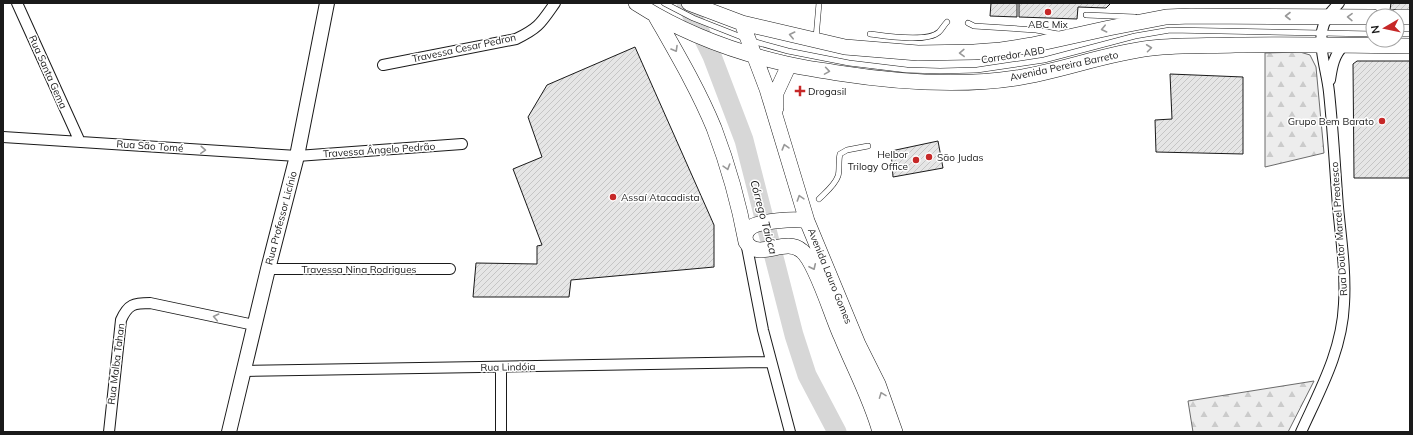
<svg xmlns="http://www.w3.org/2000/svg" width="1413" height="435" font-family="Mulish,sans-serif">
	<defs>
		<pattern id="forest-firs" width="22" height="20" patternUnits="userSpaceOnUse"><rect width="22" height="20" fill="#ededed"/><path d="M5 1l3.5 6h-7zM16 11l3.5 6h-7z" fill="#cbcbcb"/></pattern>
		<pattern id="building-hatch" width="6" height="6" patternUnits="userSpaceOnUse"><rect width="6" height="6" fill="#e6e6e6"/><path d="M-1 1l2-2M0 6l6-6M5 7l2-2" fill="none" stroke="#c5c5c5"/></pattern>
	</defs>
	<rect width="100%" height="100%" fill="#fff"/>
	<path fill="url(#forest-firs)" stroke="#6a6a6a" d="M1300,52L1310,55L1316,67L1324,153L1265,167V53Z
		M1314,381L1288,432H1193L1188,401Z"/>
	<g fill="none" stroke-linecap="round" stroke-linejoin="round">
		<path stroke="#d7d7d7" stroke-width="19" d="M686,3L712,56L744,140L794,335L807,375L837,432"/>
	</g>
	<path fill="url(#building-hatch)" stroke="#1a1a1a" d="M991,3H1017V17L990,16Z
		M1019,3H1111L1106,8L1078,7L1077,19L1019,17Z
		M1391,3H1410V10H1390Z
		M635,47L714,225V267L571,280L569,297H473L476,263L537,264V246L542,245L513,169L542,157L528,117L547,85Z
		M1357,61H1410V178H1354L1353,64Z
		M1170,74L1243,77V154L1156,152L1155,120L1172,119Z
		M938,141L943,168L893,177L891,151Z"/>
	<g fill="none" stroke-linecap="round" stroke-linejoin="round">
		<defs>
			<path id="lane" d="M664,3L693,18L744,38
				M1086,15L1135,17
				M968,23L974,26L1036,30L1058,34
				M870,34C885,36 927,43 939,32C942,29 944,25 947,22
				M1397,34H1410
				M816,38L819,3
				M752,41L788,51L849,63L907,70L940,71L977,70L1044,60L1135,36L1170,30L1373,34
				M819,199C826,192 835,185 838,176C840,170 838,161 840,154L847,150L868,146"/>
			<path id="street" d="M17,3L80,142
				M383,65L516,39C539,28 541,23 555,3
				M1330,80C1332,66 1334,55 1344,45
				M3,137L297,156L462,144
				M746,242L763,330L790,432
				M268,269H450
				M244,371L771,362
				M109,432L121,320C128,304 134,303 150,303L254,325
				M501,432V367
				M1301,432C1320,390 1342,351 1344,304C1346,271 1341,239 1338,207C1335,168 1333,130 1329,92C1327,72 1319,51 1322,31C1324,20 1331,11 1339,3"/>
			<path id="secondary" d="M229,432L268,269L297,156L327,3"/>
			<path id="primary" d="M636,3C681,32 734,52 787,64C803,68 821,70 838,73C896,82 957,87 1016,78C1062,71 1106,53 1152,48C1179,45 1207,46 1235,45C1293,44 1352,45 1410,46
				M689,3L742,23L845,47L918,53L974,52L1001,50L1032,45L1109,28L1166,17L1191,16L1373,17
				M655,15C676,52 698,89 714,128C728,165 739,204 746,242C758,262 785,236 802,251C816,262 832,317 841,336C854,368 871,399 880,432
				M1397,17H1410
				M742,23L767,89L807,221L858,344L878,384L895,432
				M776,108V93L789,65
				M745,236C746,233 747,230 750,228C758,221 796,218 807,221"/>
		</defs>
		<use href="#lane" stroke="#1a1a1a" stroke-width="6"/>
		<use href="#street" stroke="#1a1a1a" stroke-width="12"/>
		<use href="#secondary" stroke="#1a1a1a" stroke-width="16"/>
		<use href="#primary" stroke="#1a1a1a" stroke-width="16"/>
		<use href="#lane" stroke="#fff" stroke-width="5"/>
		<use href="#street" stroke="#fff" stroke-width="10"/>
		<use href="#secondary" stroke="#fff" stroke-width="14"/>
		<use href="#primary" stroke="#fff" stroke-width="15"/>
	</g>
	<defs><path id="oneway-chevron" d="M-2-3.5L2.5 0L-2 3.5" fill="none" stroke-width="1.6" stroke-linecap="round" stroke-linejoin="round"/></defs>
	<g stroke="#989898">
		<use href="#oneway-chevron" transform="translate(1288 16) rotate(-180)"/>
		<use href="#oneway-chevron" transform="translate(1350 17) rotate(-179)"/>
		<use href="#oneway-chevron" transform="translate(1104 29) rotate(167)"/>
		<use href="#oneway-chevron" transform="translate(792 35) rotate(-167)"/>
		<use href="#oneway-chevron" transform="translate(1149 48) rotate(-7)"/>
		<use href="#oneway-chevron" transform="translate(675 49) rotate(60)"/>
		<use href="#oneway-chevron" transform="translate(962 53) rotate(178)"/>
		<use href="#oneway-chevron" transform="translate(827 71) rotate(9)"/>
		<use href="#oneway-chevron" transform="translate(785 147) rotate(-106)"/>
		<use href="#oneway-chevron" transform="translate(203 150) rotate(4)"/>
		<use href="#oneway-chevron" transform="translate(727 167) rotate(73)"/>
		<use href="#oneway-chevron" transform="translate(800 198) rotate(-108)"/>
		<use href="#oneway-chevron" transform="translate(813 267) rotate(65)"/>
		<use href="#oneway-chevron" transform="translate(216 317) rotate(-168)"/>
		<use href="#oneway-chevron" transform="translate(882 395) rotate(-111)"/>
	</g>
	<g fill="#c62828" stroke="#fff" stroke-width="1.5">
		<circle cx="1048" cy="12" r="4"/>
		<path d="M798 85h4v4h4v4h-4v4h-4v-4h-4v-4h4z"/>
		<circle cx="1382" cy="121" r="4"/>
		<circle cx="929" cy="157" r="4"/>
		<circle cx="916" cy="160" r="4"/>
		<circle cx="613" cy="197" r="4"/>
	</g>
	<g text-anchor="middle" dominant-baseline="central" stroke-width="3" stroke-linejoin="round" paint-order="stroke">
		<g font-size="10" fill="#1a1a1a" stroke="#fff" text-anchor="start">
			<text x="1048" y="24" text-anchor="middle">ABC Mix</text>
			<text x="808" y="91">Drogasil</text>
			<text x="1374" y="121" text-anchor="end">Grupo Bem Barato</text>
			<text x="908" y="154" text-anchor="end">Helbor<tspan x="908" dy="12">Trilogy Office</tspan></text>
			<text x="937" y="157">São Judas</text>
			<text x="621" y="197">Assaí Atacadista</text>
		</g>
		<g font-size="10" fill="#1a1a1a" stroke="#fff">
			<text transform="translate(464 48) rotate(-12)">Travessa Cesar Pedron</text>
			<text transform="translate(1013 55) rotate(-9)">Corredor ABD</text>
			<text transform="translate(1064 66) rotate(-12)">Avenida Pereira Barreto</text>
			<text transform="translate(48 72) rotate(66)">Rua Santa Gema</text>
			<text transform="translate(150 146) rotate(4)">Rua São Tomé</text>
			<text transform="translate(379 150) rotate(-4)">Travessa Ângelo Pedrão</text>
			<text transform="translate(281 218) rotate(-75)">Rua Professor Licínio</text>
			<text transform="translate(1339 229) rotate(-94)">Rua Doutor Marcel Preotesco</text>
			<text x="359" y="269">Travessa Nina Rodrigues</text>
			<text transform="translate(830 276) rotate(68)">Avenida Lauro Gomes</text>
			<text transform="translate(116 364) rotate(-83)">Rua Malba Tahan</text>
			<text transform="translate(508 367) rotate(-1)">Rua Lindóia</text>
		</g>
		<g font-size="11" font-style="italic" fill="#1a1a1a" stroke="#fff">
			<text transform="translate(764 217) rotate(75)">Córrego Taióca</text>
		</g>
	</g>
	<rect width="1413" height="435" fill="none" stroke="#1a1a1a" stroke-width="8"/>
	<g transform="translate(1385 28) rotate(261)"><circle r="19" fill="#ffffff" stroke="#a3a3a3"/>
	<path d="M0-3L7 15L0 10L-7 15Z" fill="#c62828"/>
	<text y="-6" font-size="11" font-weight="bold" text-anchor="middle" fill="#1a1a1a">N</text>
	</g>
</svg>
